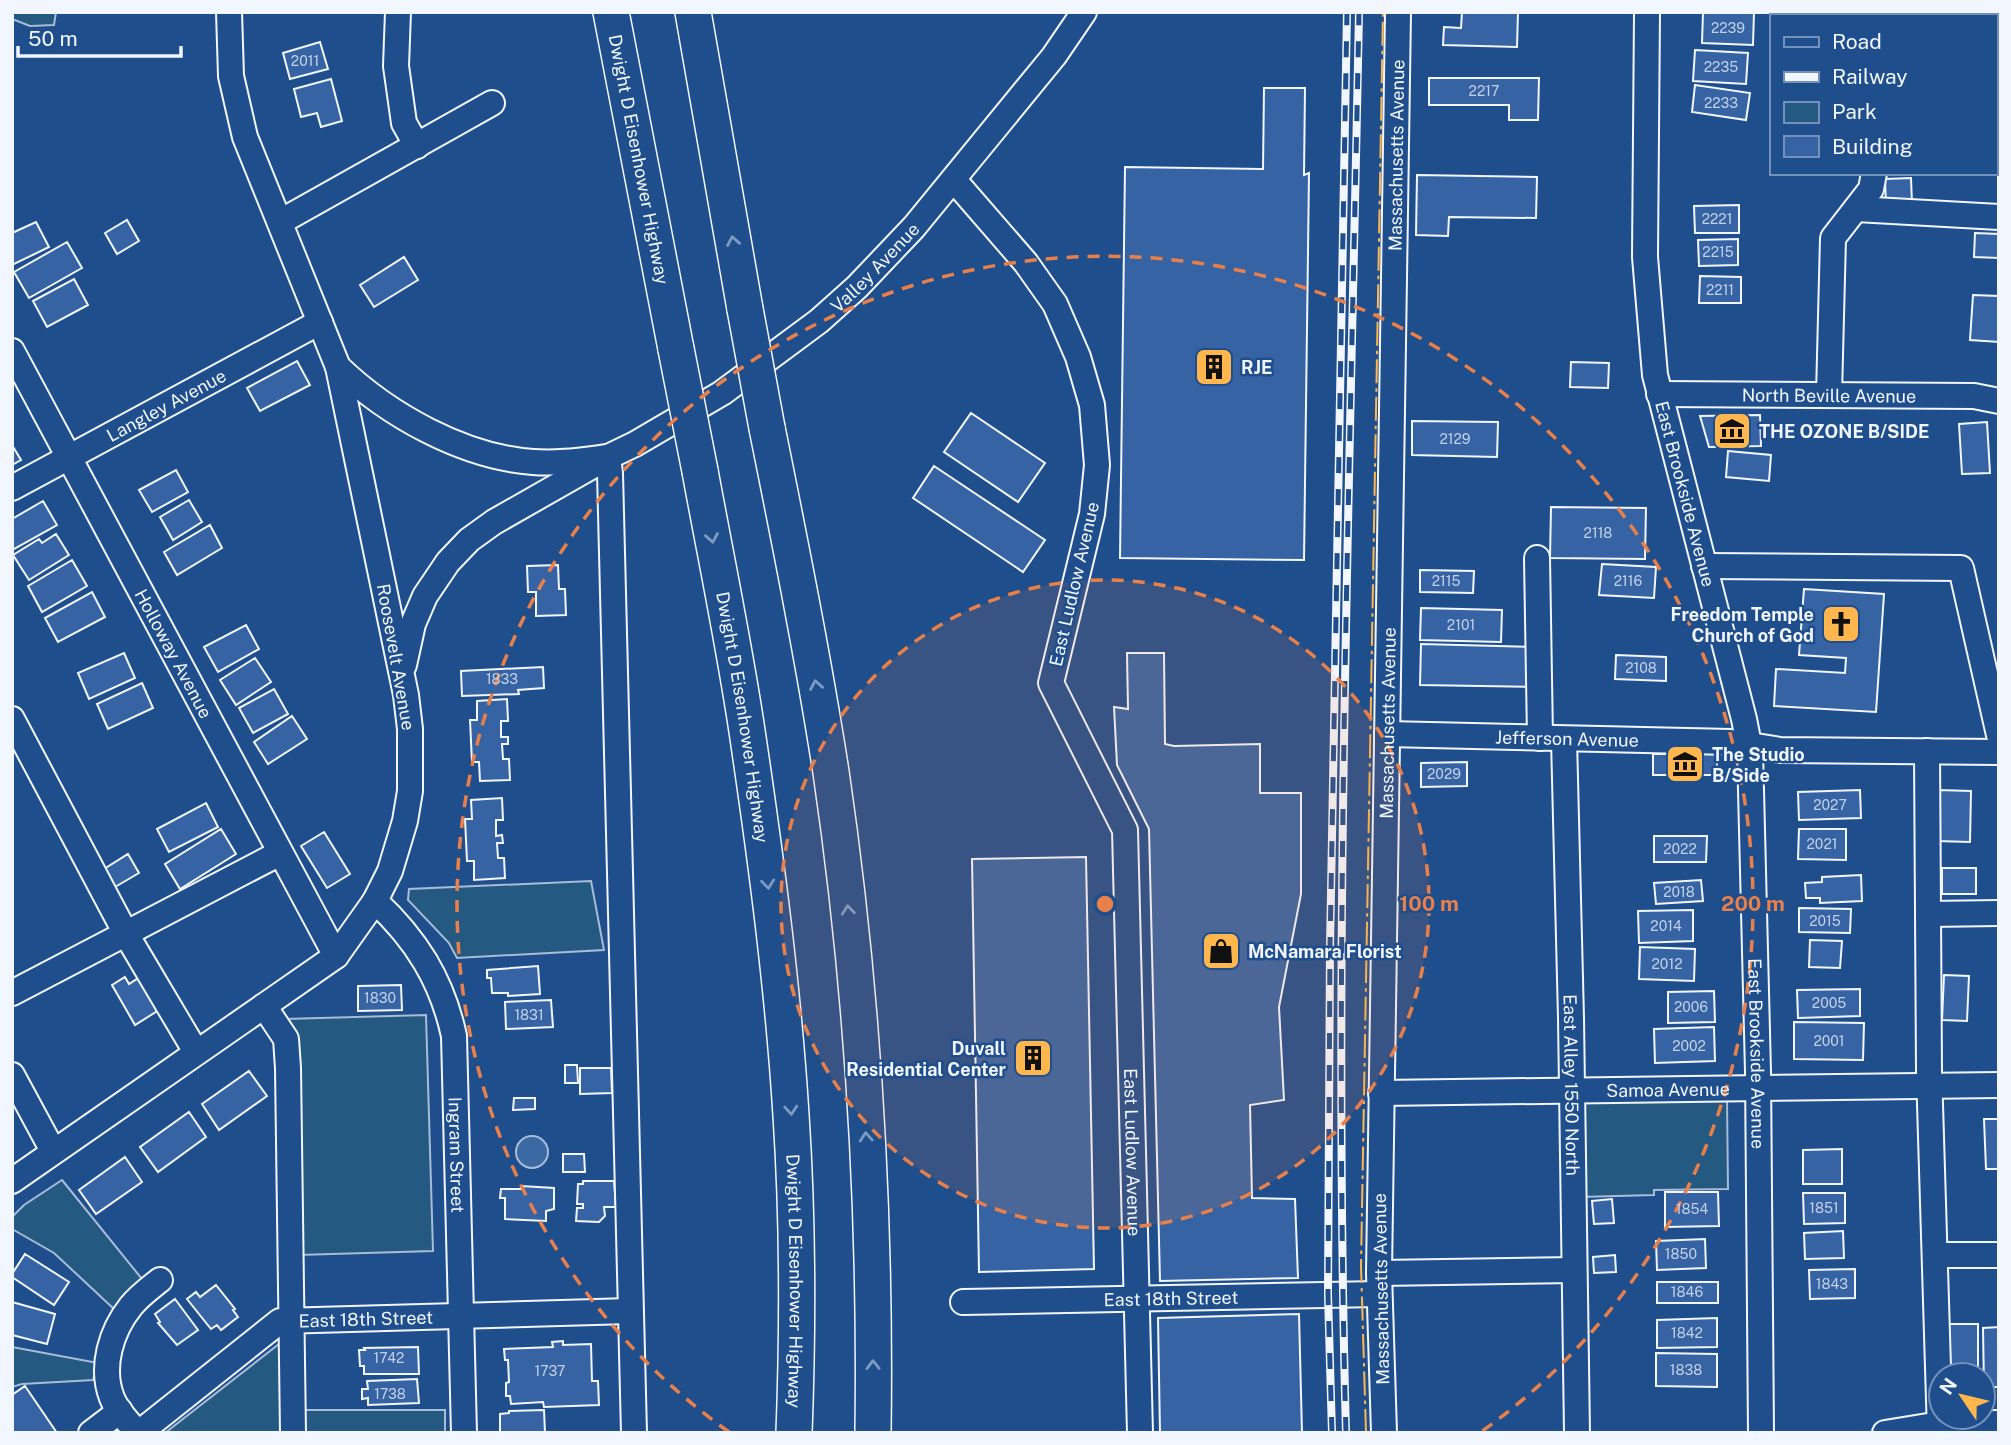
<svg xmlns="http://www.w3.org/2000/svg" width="2011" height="1445" font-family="'Public Sans',sans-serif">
	<rect width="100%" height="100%" fill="#1f4e8c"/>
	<path fill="#245a82" stroke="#a8bbd7" stroke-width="2" d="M12,12H56L54,25L30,26L12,19Z
		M591,881L604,950L457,958L449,943L408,900L409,889Z
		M426,1015L433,1251L298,1255L285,1019Z
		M1727,1099L1728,1189L1654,1190V1195L1580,1197L1582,1101Z
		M62,1180L142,1279L114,1309L54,1253L12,1229V1217L24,1205Z
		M279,1344H286L288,1433H165Z
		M12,1347L98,1363L93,1380L22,1384L12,1387Z
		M302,1410H445V1433H303Z"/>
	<path fill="#3b69a3" stroke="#a8bbd7" stroke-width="2" d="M516 1152a16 16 0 1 1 32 0a16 16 0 1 1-32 0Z"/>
	<path fill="#3563a3" stroke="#f2f6ff" stroke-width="2" d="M1462,12H1518L1517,47L1443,45L1444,27L1461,28Z
		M1703,12H1754L1753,45L1702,43Z
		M1983,12H1999V41H1995V16H1983Z
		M320,42L328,69L290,79L283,53Z
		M1695,50L1748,53L1746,84L1693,81Z
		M1429,78H1539L1538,120H1509V105H1429Z
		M331,79L342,121L321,127L317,113L301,117L294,89Z
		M1695,85L1750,93L1746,120L1692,112Z
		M1264,88H1305L1304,175L1309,173L1304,560L1120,558L1125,167L1263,169Z
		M1417,175L1537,177L1536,218L1449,217L1448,236L1416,235Z
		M1911,178L1912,204L1886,205L1885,179Z
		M1739,205V233H1695L1694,206Z
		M127,220L139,241L117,254L105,233Z
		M36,222L49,247L12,265V233Z
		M1975,233L1999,234V258L1974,257Z
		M1738,239V265L1699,266L1698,240Z
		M67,242L82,268L29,298L14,272Z
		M404,257L418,280L374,307L360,285Z
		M1700,276L1741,277V303H1699Z
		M74,279L88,305L47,327L33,301Z
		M1973,295L1999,296V342L1970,340Z
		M297,361L310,385L260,411L247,388Z
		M1571,362L1609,363L1608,388L1570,387Z
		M971,413L1045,463L1018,502L944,452Z
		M1760,415L1761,446L1709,447L1700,416Z
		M1412,421L1498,422L1497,457L1412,455Z
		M1987,422L1990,473L1962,474L1959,424Z
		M12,445L21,460L12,465Z
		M1728,451L1771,455L1769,481L1726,477Z
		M934,466L1045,540L1023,572L913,498Z
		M176,470L188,492L152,512L139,490Z
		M189,500L202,522L173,540L160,517Z
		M43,501L57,525L12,550V519Z
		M1551,507L1646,508L1645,559L1550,558Z
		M210,525L222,548L177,575L164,552Z
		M56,534L69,555L29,580L13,555L39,539L42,543Z
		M72,560L87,586L42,612L28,586Z
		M1602,564L1656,567L1654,598L1599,595Z
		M558,565L559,589H565L566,615L536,616V592H528L527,566Z
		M1420,570L1474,571L1473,593L1420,592Z
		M1804,589L1884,594L1876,712L1774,706L1776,669L1845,673L1846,658L1799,655Z
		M92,592L105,617L58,642L45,618Z
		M1421,608L1502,610L1501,642L1420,640Z
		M246,625L259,649L218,672L204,647Z
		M1421,644L1535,647L1534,687L1420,685Z
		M124,653L135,678L89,699L78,673Z
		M1127,653H1164L1165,744L1174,746L1260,744V793H1301V894L1279,1007L1284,1100L1250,1105L1252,1198L1295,1199L1298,1278L1160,1281L1149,829L1117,765L1114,707L1128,709Z
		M1616,655L1666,657V681L1615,679Z
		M255,658L271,682L236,705L220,680Z
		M543,667L544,688L518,690L519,694L462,696L461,671Z
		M142,683L153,708L108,729L97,704Z
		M274,689L288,714L253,733L239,708Z
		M507,699L508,721H501V737H508V744H502L503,759H509L510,780L480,781L479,762H472L470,720H477V701Z
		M292,716L307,739L268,764L254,742Z
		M1653,754H1717V775H1653Z
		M1467,762V786L1421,787V763Z
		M1860,790L1861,818L1799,820L1798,792Z
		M1938,790L1971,791L1970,842L1937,841Z
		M502,798L503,820H496V836L502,835L503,843H497L498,858H504L505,878L474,880V861H467L465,819H472L471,800Z
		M206,803L218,827L169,852L157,829Z
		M221,829L236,854L180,889L165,864Z
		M1799,829H1846V860L1798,859Z
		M324,832L350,874L327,888L301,846Z
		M1654,836H1707L1706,862H1654Z
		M128,854L139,873L115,887L104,869Z
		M1086,857L1094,1269L979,1272L972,859Z
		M1942,868H1976V894H1942Z
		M1861,875L1862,901L1820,903V898H1806L1805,883L1822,882V877Z
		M1701,880L1703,901L1656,904L1654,883Z
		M1799,908L1851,909L1850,933L1799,932Z
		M1693,910V941L1639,943L1638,911Z
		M1810,940L1842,941L1840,968L1809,967Z
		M1640,947L1695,949L1694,981L1639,979Z
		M538,966L540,994L508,996V993H492L491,978H487V970Z
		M1944,975L1969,976L1967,1021L1942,1020Z
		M125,977L129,984L140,977L159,1010L135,1025L112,985Z
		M401,985L402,1010L358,1011V986Z
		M1860,989V1016L1798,1018L1797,990Z
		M1714,991L1715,1022L1668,1023V992Z
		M551,1000L553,1027L506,1029L505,1002Z
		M1794,1022L1864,1023L1863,1060L1794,1059Z
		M1714,1027L1715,1061L1655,1063L1654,1029Z
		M565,1065H577L578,1083H565Z
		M580,1068H611L612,1093L580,1094Z
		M249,1071L267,1096L219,1130L202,1104Z
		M514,1098H535V1109L513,1110Z
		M189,1112L206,1137L158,1172L140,1147Z
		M1984,1119H1999V1169H1986Z
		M1842,1149V1184H1803V1150Z
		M563,1154H584L585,1172H563Z
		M125,1157L142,1182L96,1214L79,1190Z
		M583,1181H614L616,1207H604L605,1216L599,1222L576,1221L577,1208H583V1204H577L578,1184H583Z
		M521,1186L554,1188V1209L546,1211V1221L505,1219V1198H500L501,1189H521Z
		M1665,1192H1718L1719,1226L1665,1227Z
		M1803,1193H1845V1223L1804,1224Z
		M1612,1199L1614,1223L1594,1224L1592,1201Z
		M1843,1231L1844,1258L1805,1259L1804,1233Z
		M1705,1239L1706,1268L1657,1270L1656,1241Z
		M25,1254L69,1282L54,1305L12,1277V1274Z
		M1615,1255L1616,1272L1594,1273L1593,1257Z
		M1855,1269V1298L1810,1299L1809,1270Z
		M1657,1282H1718V1303H1657Z
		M216,1285L235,1309L233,1310L238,1317L221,1330L217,1325L211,1329L187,1299L196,1292L200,1297Z
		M175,1299L198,1330L177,1345L158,1323L160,1322L155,1314Z
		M12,1302L55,1314L47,1344L12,1335Z
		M1299,1314L1302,1433H1160L1158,1318Z
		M1717,1318V1347L1657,1348V1320Z
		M1948,1324H1978V1375H1949Z
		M1999,1327V1387H1984L1983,1328Z
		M563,1341V1345L591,1344L592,1381H598L599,1405L544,1407L543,1402L511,1404L510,1396H506V1383L509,1382L508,1360H505L504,1349L553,1347L552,1342Z
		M418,1347L419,1374H364V1366H360L359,1350H365L364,1348Z
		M1656,1353L1717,1354V1387L1656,1386Z
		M417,1379L419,1403L368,1405V1398L362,1399V1389H368L367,1381Z
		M25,1386L57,1433H12V1395Z
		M544,1410L545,1433H500V1414L509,1413V1411Z"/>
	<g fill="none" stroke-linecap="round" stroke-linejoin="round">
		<defs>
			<g id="minor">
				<path d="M398,12L396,66L404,123L417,146"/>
				<path id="s1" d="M1647,12L1645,257L1655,375L1744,719L1750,750L1758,1072L1761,1433"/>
				<path d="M1876,16V12"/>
				<path id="s2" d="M954,180L1026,263L1055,304L1078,357L1092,405L1097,465L1092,514L1051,683L1125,830L1140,1433"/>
				<path d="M1856,209L1999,217"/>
				<path d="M280,222L492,103"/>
				<path id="s3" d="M12,351L336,956"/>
				<path d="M338,367C388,415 463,457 533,462C558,464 583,460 608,457L610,473L634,1433"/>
				<path id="s4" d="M1659,394L1974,396L1999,401"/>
				<path d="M1829,395L1833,238L1871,189L1874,173"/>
				<path id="s5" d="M12,488L320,322"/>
				<path d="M1537,558L1540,738"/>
				<path d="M1704,566L1961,568L1999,735"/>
				<path id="s6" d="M404,665L413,624L425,596L448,562L469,540L494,522L608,457L635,444L722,393L819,321L857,287L914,227L1054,56L1084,12"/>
				<path d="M12,719L126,934L196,1052"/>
				<path id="s7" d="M1387,734L1731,742L1780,750L1999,752"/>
				<path id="s8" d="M1564,739L1571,1018L1577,1433"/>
				<path d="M1927,751L1929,1071L1940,1433"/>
				<path id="s9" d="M375,901C416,939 442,980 454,1036L464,1433"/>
				<path d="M1929,914L1999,913"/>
				<path d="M12,993L280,853"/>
				<path d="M264,1006L286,1039L288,1068L293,1433"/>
				<path d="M12,1075L53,1151"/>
				<path id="s10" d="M1381,1093L1999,1085"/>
				<path d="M12,1181L336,956L375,901L390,871L405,821L410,791V729L406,695L338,367L245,137L231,76L229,12"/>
				<path d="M1935,1255H1999"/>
				<path d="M1379,1273L1574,1270"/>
				<path id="s11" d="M963,1302L1379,1294"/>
				<path d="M91,1433L120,1411"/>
				<path d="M138,1433C129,1423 117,1411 112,1398C100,1367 111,1331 131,1306C139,1296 150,1288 160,1280"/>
				<path id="s12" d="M139,1433L280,1321L630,1311"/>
				<path id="s13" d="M1384,1433L1379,1273L1398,12"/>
				<path d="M1885,1433L1940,1424L1999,1423"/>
			</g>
			<g id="highway">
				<path id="s14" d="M611,12L676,349"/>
				<path d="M693,12L745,309"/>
				<path d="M767,428C790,542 813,657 831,772C863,990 876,1213 873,1433"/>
				<path id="s15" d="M700,471C716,558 734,644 747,731C766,859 783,987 791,1115C798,1221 798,1327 794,1433"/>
			</g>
		</defs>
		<use href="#minor" stroke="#f2f6ff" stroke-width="28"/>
		<use href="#highway" stroke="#f2f6ff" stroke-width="38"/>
		<use href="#minor" stroke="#1f4e8c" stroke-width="24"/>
		<use href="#highway" stroke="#1f4e8c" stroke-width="35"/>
		<defs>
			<path id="rail" d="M1332,1433L1328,1295L1330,947L1347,12
				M1346,1433C1333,959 1350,485 1359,12"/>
		</defs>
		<use href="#rail" stroke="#f2f6ff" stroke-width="8"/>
		<use href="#rail" stroke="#1f4e8c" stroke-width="5" stroke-dasharray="16" stroke-linecap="butt"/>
		<defs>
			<path id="highway-bridge" d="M745,309L767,428
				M676,349L700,471"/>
		</defs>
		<use href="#highway-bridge" stroke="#f2f6ff" stroke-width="38" stroke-linecap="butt"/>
		<use href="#highway-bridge" stroke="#1f4e8c" stroke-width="35"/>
		<path stroke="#ffb74d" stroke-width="2" stroke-dasharray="24 5 3.5 5" stroke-linecap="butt" d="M1366,1433L1361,1266L1383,12"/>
	</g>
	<defs><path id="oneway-chevron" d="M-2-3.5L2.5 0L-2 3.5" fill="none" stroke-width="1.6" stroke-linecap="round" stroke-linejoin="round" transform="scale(1.75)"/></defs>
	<g stroke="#7e9ac0">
		<use href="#oneway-chevron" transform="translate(733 241) rotate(-100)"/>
		<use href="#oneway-chevron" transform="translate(712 538) rotate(80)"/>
		<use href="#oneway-chevron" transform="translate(816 685) rotate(-100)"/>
		<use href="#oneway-chevron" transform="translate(768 884) rotate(84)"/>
		<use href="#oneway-chevron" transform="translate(848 910) rotate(-96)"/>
		<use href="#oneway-chevron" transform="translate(791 1110) rotate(86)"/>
		<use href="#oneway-chevron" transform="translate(866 1137) rotate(-94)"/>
		<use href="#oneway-chevron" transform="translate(873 1365) rotate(-91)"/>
	</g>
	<circle cx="1105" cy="904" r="324" fill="#ea8049" fill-opacity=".12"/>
	<g fill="none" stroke="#ea8049" stroke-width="3.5" stroke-dasharray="12 9">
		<circle cx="1105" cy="904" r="324"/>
		<path d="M729 1432A648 648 0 1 1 1481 1432"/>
	</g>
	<defs>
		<symbol id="building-square" viewBox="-11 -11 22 22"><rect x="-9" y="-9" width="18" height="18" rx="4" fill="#ffb74d" stroke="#1f4e8c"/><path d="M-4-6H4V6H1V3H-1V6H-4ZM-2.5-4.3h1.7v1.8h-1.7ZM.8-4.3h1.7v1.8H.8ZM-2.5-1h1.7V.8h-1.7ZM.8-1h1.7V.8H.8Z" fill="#111"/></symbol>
		<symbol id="museum-square" viewBox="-11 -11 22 22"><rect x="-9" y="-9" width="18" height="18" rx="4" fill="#ffb74d" stroke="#1f4e8c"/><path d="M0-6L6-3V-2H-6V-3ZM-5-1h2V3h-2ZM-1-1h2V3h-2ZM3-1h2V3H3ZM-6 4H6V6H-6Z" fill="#111"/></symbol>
		<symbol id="church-square" viewBox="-11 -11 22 22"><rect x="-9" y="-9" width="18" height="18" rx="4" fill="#ffb74d" stroke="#1f4e8c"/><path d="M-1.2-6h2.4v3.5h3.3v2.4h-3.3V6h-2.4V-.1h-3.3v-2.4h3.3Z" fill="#111"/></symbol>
		<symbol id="shop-square" viewBox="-11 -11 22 22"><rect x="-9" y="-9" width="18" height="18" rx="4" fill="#ffb74d" stroke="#1f4e8c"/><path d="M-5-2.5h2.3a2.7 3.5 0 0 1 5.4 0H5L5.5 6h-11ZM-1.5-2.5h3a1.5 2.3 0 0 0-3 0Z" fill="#111"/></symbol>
	</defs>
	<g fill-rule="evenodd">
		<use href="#building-square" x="1192" y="345" width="44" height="44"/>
		<use href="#museum-square" x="1710" y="409" width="44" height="44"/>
		<use href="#church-square" x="1819" y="602" width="44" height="44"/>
		<use href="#museum-square" x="1663" y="742" width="44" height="44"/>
		<use href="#shop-square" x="1199" y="929" width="44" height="44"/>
		<use href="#building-square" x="1011" y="1036" width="44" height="44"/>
	</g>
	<g text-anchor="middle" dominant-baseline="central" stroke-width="5" stroke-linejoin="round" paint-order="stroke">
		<g font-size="14" fill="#c3d1e8">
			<text x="1728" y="28">2239</text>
			<text x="305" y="61">2011</text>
			<text x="1721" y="67">2235</text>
			<text x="1484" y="91">2217</text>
			<text x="1721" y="103">2233</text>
			<text x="1717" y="219">2221</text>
			<text x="1718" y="252">2215</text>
			<text x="1720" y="290">2211</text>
			<text x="1455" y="439">2129</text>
			<text x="1598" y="533">2118</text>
			<text x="1446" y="581">2115</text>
			<text x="1628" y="581">2116</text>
			<text x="1461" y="625">2101</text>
			<text x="1641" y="668">2108</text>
			<text x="502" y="679">1833</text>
			<text x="1444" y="774">2029</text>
			<text x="1830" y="805">2027</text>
			<text x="1822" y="844">2021</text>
			<text x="1680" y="849">2022</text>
			<text x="1679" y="892">2018</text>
			<text x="1825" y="921">2015</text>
			<text x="1666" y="926">2014</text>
			<text x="1667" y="964">2012</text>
			<text x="380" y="998">1830</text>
			<text x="1829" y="1003">2005</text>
			<text x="1691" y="1007">2006</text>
			<text x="529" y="1015">1831</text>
			<text x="1829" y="1041">2001</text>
			<text x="1689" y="1046">2002</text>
			<text x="1824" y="1208">1851</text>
			<text x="1692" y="1209">1854</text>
			<text x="1681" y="1254">1850</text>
			<text x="1832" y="1284">1843</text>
			<text x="1687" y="1292">1846</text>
			<text x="1687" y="1333">1842</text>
			<text x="389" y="1358">1742</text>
			<text x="1686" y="1370">1838</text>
			<text x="550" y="1371">1737</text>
			<text x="390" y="1394">1738</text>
		</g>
		<g font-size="18" fill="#f2f6ff" stroke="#1f4e8c">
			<text stroke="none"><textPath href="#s13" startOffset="1278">Massachusetts Avenue</textPath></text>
			<text stroke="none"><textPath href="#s14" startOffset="150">Dwight D Eisenhower Highway</textPath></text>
			<text stroke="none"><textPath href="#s6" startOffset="635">Valley Avenue</textPath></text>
			<text stroke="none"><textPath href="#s4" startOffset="170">North Beville Avenue</textPath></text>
			<text stroke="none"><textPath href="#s5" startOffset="175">Langley Avenue</textPath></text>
			<text stroke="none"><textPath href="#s1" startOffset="486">East Brookside Avenue</textPath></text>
			<text transform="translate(1074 584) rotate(-77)">East Ludlow Avenue</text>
			<text stroke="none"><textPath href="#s3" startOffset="343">Holloway Avenue</textPath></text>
			<text transform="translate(396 657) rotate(80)">Roosevelt Avenue</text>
			<text stroke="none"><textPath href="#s15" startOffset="250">Dwight D Eisenhower Highway</textPath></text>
			<text stroke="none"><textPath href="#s13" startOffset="710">Massachusetts Avenue</textPath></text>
			<text stroke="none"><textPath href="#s7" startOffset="180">Jefferson Avenue</textPath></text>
			<text stroke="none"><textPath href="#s1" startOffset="1054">East Brookside Avenue</textPath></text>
			<text stroke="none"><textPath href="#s8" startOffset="346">East Alley 1550 North</textPath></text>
			<text stroke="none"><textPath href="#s10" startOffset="287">Samoa Avenue</textPath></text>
			<text stroke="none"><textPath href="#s2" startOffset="1038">East Ludlow Avenue</textPath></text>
			<text stroke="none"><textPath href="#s9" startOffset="278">Ingram Street</textPath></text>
			<text stroke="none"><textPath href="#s15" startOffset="817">Dwight D Eisenhower Highway</textPath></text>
			<text transform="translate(1381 1289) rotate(-91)">Massachusetts Avenue</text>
			<text stroke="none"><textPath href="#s11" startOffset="208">East 18th Street</textPath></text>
			<text stroke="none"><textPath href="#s12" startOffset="266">East 18th Street</textPath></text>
		</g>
		<g font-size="18" font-weight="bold" fill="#f2f6ff" stroke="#1f4e8c" text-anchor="start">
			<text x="1241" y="367">RJE</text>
			<text x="1759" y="431">THE OZONE B/SIDE</text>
			<text x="1814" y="614" text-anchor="end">Freedom Temple<tspan x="1814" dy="21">Church of God</tspan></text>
			<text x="1712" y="754">The Studio<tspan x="1712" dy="21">B/Side</tspan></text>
			<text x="1248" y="951">McNamara Florist</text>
			<text x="1006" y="1048" text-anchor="end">Duvall<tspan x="1006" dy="21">Residential Center</tspan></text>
		</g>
	</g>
	<circle cx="1105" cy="904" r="10" fill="#ea8049" stroke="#1f4e8c" stroke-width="3.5"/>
	<g font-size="21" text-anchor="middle" font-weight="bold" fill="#ea8049" stroke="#1f4e8c" stroke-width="5" stroke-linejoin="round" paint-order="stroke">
		<text x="1429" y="911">100 m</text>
		<text x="1753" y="911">200 m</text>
	</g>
	<rect width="2011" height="1445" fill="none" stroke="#f2f6ff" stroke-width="28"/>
	<rect x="1770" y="14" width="228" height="161" fill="#1f4e8c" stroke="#7391ba" stroke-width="2"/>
	<rect x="1784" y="37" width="35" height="10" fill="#1f4e8c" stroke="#7391ba" stroke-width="2"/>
	<text x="1832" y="49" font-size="21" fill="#f2f6ff">Road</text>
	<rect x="1784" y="72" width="35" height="10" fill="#f2f6ff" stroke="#7391ba" stroke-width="2"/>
	<text x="1832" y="84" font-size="21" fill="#f2f6ff">Railway</text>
	<rect x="1784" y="102" width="35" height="21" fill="#245a82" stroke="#7391ba" stroke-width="2"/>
	<text x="1832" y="119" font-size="21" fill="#f2f6ff">Park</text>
	<rect x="1784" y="136" width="35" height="21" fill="#3563a3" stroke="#7391ba" stroke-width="2"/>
	<text x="1832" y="154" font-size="21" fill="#f2f6ff">Building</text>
	<g transform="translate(1962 1396) rotate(305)"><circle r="33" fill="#1f4e8c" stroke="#7391ba" stroke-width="2"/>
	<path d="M0-5L12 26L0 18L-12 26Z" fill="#ffb74d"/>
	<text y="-10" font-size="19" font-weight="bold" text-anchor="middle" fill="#f2f6ff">N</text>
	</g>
	<path d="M18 46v10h163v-10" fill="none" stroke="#f2f6ff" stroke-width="3.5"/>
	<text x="28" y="46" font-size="21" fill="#f2f6ff" stroke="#1f4e8c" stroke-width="5" paint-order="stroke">50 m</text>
</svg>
